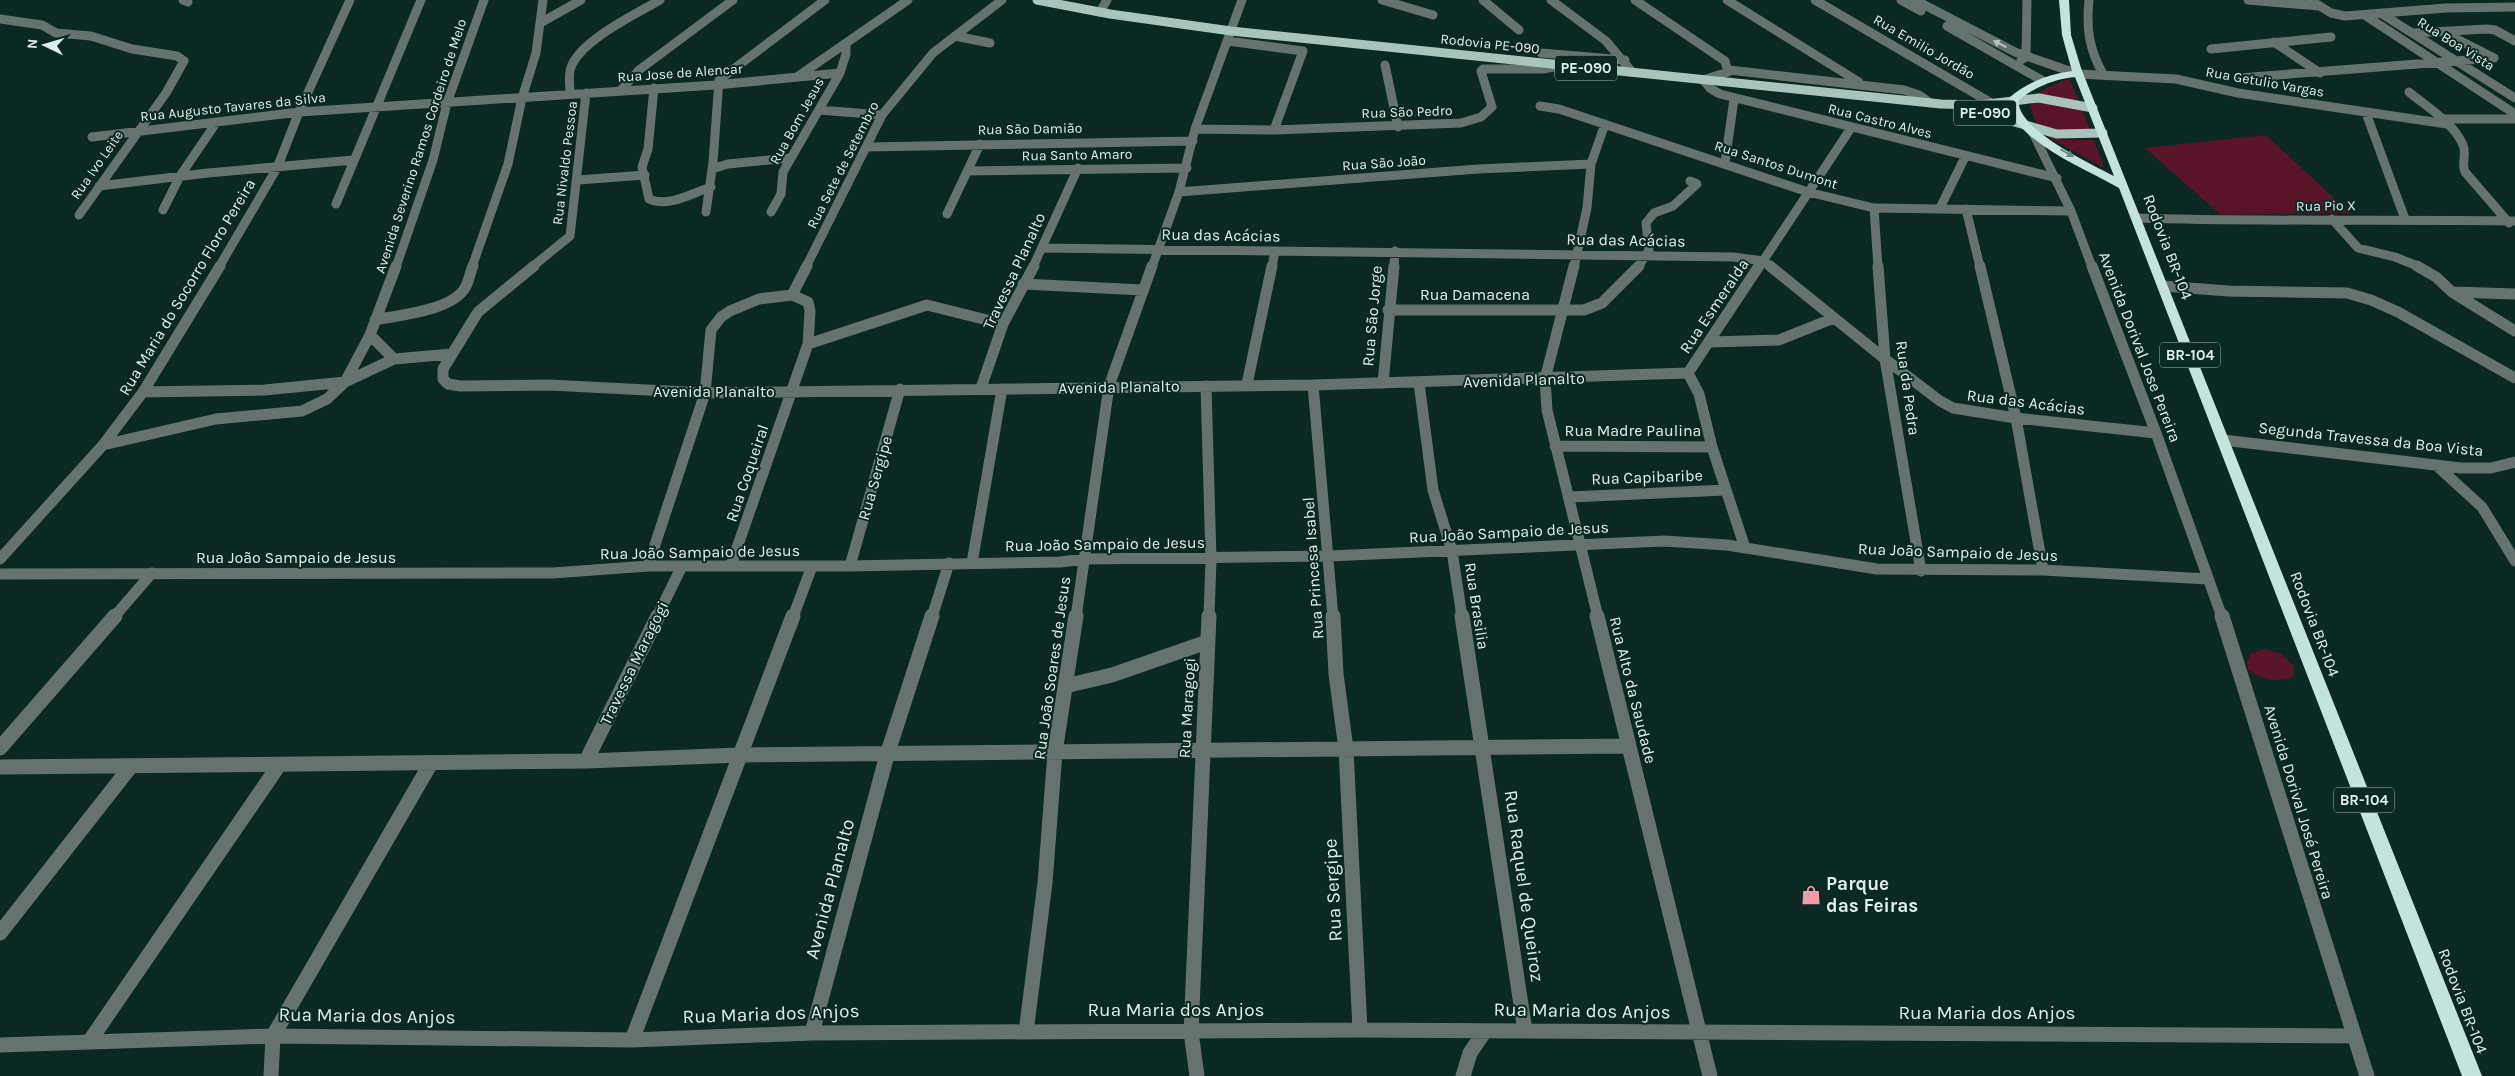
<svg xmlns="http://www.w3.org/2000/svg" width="2515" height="1076" font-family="Karla,sans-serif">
	<rect width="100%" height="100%" fill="#0c2823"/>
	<path fill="#591429" d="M2069,78L2079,101L2051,96L2029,97Z
		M2041,101L2082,108L2091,133L2070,134L2036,124L2030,105Z
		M2041,133L2063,140H2094L2104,168Z
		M2266,135L2350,213L2221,215L2145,148Z
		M2265,649L2281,654L2294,666V677C2276,683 2264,680 2248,670L2247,662L2251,653Z"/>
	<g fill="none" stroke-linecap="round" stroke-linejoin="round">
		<path stroke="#65726f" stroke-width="9" d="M183,0L188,2
			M1382,0L1433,15
			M1483,0L1519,30
			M1551,0L1606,41L1632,72
			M1635,0L1725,61L1728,72L1703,80L1711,89L1720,94L2057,178
			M1727,0L1859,82
			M1815,0L1993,104
			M1901,0L1921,11
			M1915,0L2015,52L2078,74L2176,79L2238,93L2447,124
			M2089,0C2086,28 2089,49 2103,74
			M2248,0L2319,6
			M2310,0L2331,13L2345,16L2446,8L2515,7
			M1100,12L1107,0
			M2382,14L2515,98
			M2366,16L2515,114
			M0,19L42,25L56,33L91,36L132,49L177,56L184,61L166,93L79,215
			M542,22L581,0
			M1947,26L2043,81
			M2414,33L2487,29L2495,30L2515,41
			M2445,33L2494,58
			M955,36L990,43
			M1228,41L1303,51L1274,130
			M2274,42L2320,73
			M2211,49L2331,37
			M1541,53L1625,60
			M2021,60L2026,57L2027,0
			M1385,65L1398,127
			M1729,70L1904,90L1919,95L1930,103
			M797,77L908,0
			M2239,78L2494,58
			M654,88L648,149L642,167L649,199C669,208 692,193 711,187
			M621,90L639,70L733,0
			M2409,92C2427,107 2454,123 2463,145C2467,155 2461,163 2465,172L2509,223
			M570,94C570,85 568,75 571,67C581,40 636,14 660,0
			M1540,106L1559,109L1808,192L1874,208L2071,211
			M819,110L882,115
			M2366,113L2405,219
			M2441,119H2515
			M1195,129L1274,130L1461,123L1481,117L1492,107L1481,71L1483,69H1543L1564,65
			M2032,131L2071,211L2092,267
			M92,137L299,112L716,85L840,73
			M867,147L1193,141
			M1725,163L1734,99
			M712,169L728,164L790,158
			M968,171L1187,168
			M578,180L645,175
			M99,186L208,173L353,160
			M1179,192L1478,169L1591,164
			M336,204L421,0
			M1874,208L1878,267
			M1940,208L1965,157
			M1966,209L1980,267
			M163,210L180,176L216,123
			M706,212L713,162L719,80L825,0
			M771,212L781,194L783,172L840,73L846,54V43
			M947,214L980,144
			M2136,218C2262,222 2389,219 2515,221
			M2332,219L2358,248L2395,257L2420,267
			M1043,248L1733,257L1764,261L1771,267
			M219,267L277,168L299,112L350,0
			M396,267L433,160L447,103L484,0
			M472,267L508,164L522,98L536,53L543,0
			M532,267L570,236L586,93
			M806,267L882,115L933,53L1002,0
			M1033,267L1078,168
			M1152,267L1179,192L1195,129L1242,0
			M1272,267L1275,251
			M1394,267L1395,251
			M1574,267L1587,208L1591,164L1605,124
			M1638,267L1649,250L1646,223L1654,213L1673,206L1697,184L1690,181
			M1759,267L1851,128"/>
		<path stroke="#65726f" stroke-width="11" d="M534,266L478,312L443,369V379L448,384L460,386L550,385L705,393L1313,385L1688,373
			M1574,266L1545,379L1547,410L1598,617
			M1770,266L1885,359L1940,401L1953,408L2016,418L2156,433
			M1878,266L1885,359L1921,571
			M1980,266L2016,418L2043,570
			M2092,266L2156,433L2222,617
			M2417,266L2436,277L2452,292L2515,331
			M1023,284L1143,290
			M2163,286L2228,291L2347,293L2371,300L2398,312L2515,378
			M2453,292L2515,294
			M792,295L807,266
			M1388,310H1584L1602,303L1639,266
			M375,320C399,315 451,311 465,288C469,282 470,272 473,266
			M370,335L394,359
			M1710,342L1779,340L1834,318
			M808,344L927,305L1003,324
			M1383,383L1394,266
			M1419,383L1433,490L1452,551L1462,617
			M1247,384L1272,266
			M1313,385L1333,617
			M1206,386L1211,559L1209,617
			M981,388L1003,324L1034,266
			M143,392L265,390L345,382L394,359L452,354
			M2223,440L2461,468H2491L2515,462
			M103,445L216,419L302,411L327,399L345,382L370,335L396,266
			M1555,446L1712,447
			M2436,465L2482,507L2515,561
			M1570,497L1726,490
			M1745,548L1712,447L1699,394L1688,373L1759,266
			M0,559L103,445L143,392L220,266
			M972,563L1002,389
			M648,566L705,393L711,330L721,317L730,311L759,299L792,295L808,302L810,311L808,344L731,565
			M850,566L900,389
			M0,574L553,573L648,566H850L1060,562L1085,559L1329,556L1664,541L1727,545L1877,569L2043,570L2208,579
			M114,617L152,573
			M657,617L682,566
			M793,617L812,566
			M932,617L949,563
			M1076,617L1109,386L1152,266"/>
		<path stroke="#65726f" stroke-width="15" d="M1333,616L1336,674L1346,749L1360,1030
			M1462,616L1525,1031
			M1597,616L1710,1076
			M2222,616L2367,1076
			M1065,686L1112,675L1207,642
			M0,748L115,616
			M586,761L658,616
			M0,767L586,761L740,755L1629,746
			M0,933L131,766
			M1026,1032L1045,883L1055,752L1076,616
			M812,1033L887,755L932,616
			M632,1040L793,616
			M89,1042L279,765
			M0,1045L273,1036L632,1040L812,1033L1360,1030L2353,1036
			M271,1076L273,1036L431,763
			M1197,1076L1191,1032L1209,616
			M1463,1076L1470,1053L1485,1031"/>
		<path stroke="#a9c3bd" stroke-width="9" d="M1037,0L1110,14L1231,31L1941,104L1979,105L2039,98L2093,108
			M1968,109L2057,134L2103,133"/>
		<path fill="#c3e3dc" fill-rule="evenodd" d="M2059,0H2069L2071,35L2081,68L2482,1076H2462L2119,188C2083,168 2028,146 2008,110L2010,97C2028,82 2049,74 2072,71L2062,35ZM2075,77L2114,176C2093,165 2014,128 2019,100C2035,87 2054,79 2075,77Z"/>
	</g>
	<defs><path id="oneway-solid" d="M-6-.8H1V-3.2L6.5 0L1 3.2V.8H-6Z" transform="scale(1.25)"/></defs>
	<use fill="#b4c3c0" href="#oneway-solid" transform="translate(2000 44) rotate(-153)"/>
	<use fill="#688680" href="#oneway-solid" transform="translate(2067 153) rotate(30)"/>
	<defs>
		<symbol id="shop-bare" viewBox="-9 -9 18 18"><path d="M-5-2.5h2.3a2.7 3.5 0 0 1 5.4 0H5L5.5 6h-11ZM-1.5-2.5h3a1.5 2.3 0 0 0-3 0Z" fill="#f29aac" stroke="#0c2823" stroke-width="2.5" paint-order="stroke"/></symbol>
	</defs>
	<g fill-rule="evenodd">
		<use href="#shop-bare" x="1797" y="881" width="28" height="28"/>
	</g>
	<g text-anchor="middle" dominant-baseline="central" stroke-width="4" stroke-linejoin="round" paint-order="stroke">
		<g font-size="14" fill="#deeeeb" stroke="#0c2823">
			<text transform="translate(1490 44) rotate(6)">Rodovia PE-090</text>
			<text transform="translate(2456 44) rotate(32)">Rua Boa Vista</text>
			<text transform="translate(1924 47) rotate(30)">Rua Emilio Jordão</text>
			<text transform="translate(680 73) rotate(-4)">Rua Jose de Alencar</text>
			<text transform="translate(2265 82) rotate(10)">Rua Getulio Vargas</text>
			<text transform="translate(233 107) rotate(-6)">Rua Augusto Tavares da Silva</text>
			<text transform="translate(1407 112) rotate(-2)">Rua São Pedro</text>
			<text transform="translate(797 121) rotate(-61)">Rua Bom Jesus</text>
			<text transform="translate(1880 121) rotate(14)">Rua Castro Alves</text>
			<text transform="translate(1030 129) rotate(-1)">Rua São Damião</text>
			<text transform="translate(421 146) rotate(-72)">Avenida Severino Ramos Cordeiro de Melo</text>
			<text transform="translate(1077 155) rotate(-1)">Rua Santo Amaro</text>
			<text transform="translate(565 163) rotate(-83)">Rua Nivaldo Pessoa</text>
			<text transform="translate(1384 163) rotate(-4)">Rua São João</text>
			<text transform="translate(97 165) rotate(-55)">Rua Ivo Leite</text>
			<text transform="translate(843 165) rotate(-63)">Rua Sete de Setembro</text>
			<text transform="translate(1776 165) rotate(18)">Rua Santos Dumont</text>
			<text transform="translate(2326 206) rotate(-1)">Rua Pio X</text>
		</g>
		<g fill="#0c2823" stroke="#9fb3af" stroke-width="1">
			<rect x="1555" y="55.5" width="62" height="25" rx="4"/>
			<rect x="1954" y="100.5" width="62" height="25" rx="4"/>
			<rect x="2160" y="342.5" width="60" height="25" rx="4"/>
			<rect x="2334" y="787.5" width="60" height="25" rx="4"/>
		</g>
		<g font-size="15" font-weight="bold" fill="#deeeeb">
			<text x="1586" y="68">PE-090</text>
			<text x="1985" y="113">PE-090</text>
			<text x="2190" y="355">BR-104</text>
			<text x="2364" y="800">BR-104</text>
		</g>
		<g font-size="16" fill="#deeeeb" stroke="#0c2823">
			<text transform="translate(1221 235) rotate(1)">Rua das Acácias</text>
			<text transform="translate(1626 240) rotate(1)">Rua das Acácias</text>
			<text transform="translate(2168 247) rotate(69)">Rodovia BR-104</text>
			<text transform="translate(1014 271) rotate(-65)">Travessa Planalto</text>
			<text transform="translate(187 287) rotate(-59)">Rua Maria do Socorro Floro Pereira</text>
			<text x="1475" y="294">Rua Damacena</text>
			<text transform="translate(1714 306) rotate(-56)">Rua Esmeralda</text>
			<text transform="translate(1372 316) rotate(-85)">Rua São Jorge</text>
			<text transform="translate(2140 347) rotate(69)">Avenida Dorival Jose Pereira</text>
			<text transform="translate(1524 380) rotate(-2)">Avenida Planalto</text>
			<text transform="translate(1119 387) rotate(-1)">Avenida Planalto</text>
			<text transform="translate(1908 388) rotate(82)">Rua da Pedra</text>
			<text x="714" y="391">Avenida Planalto</text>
			<text transform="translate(2026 402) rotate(7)">Rua das Acácias</text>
			<text x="1633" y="430">Rua Madre Paulina</text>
			<text transform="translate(2371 439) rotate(6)">Segunda Travessa da Boa Vista</text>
			<text transform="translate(747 473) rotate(-71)">Rua Coqueiral</text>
			<text transform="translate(1647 477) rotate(-2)">Rua Capibaribe</text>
			<text transform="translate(875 478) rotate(-74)">Rua Sergipe</text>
			<text transform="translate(1509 532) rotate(-3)">Rua João Sampaio de Jesus</text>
			<text transform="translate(1105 544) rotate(-1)">Rua João Sampaio de Jesus</text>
			<text transform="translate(700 552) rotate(-1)">Rua João Sampaio de Jesus</text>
			<text transform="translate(1958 552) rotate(2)">Rua João Sampaio de Jesus</text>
			<text x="296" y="557">Rua João Sampaio de Jesus</text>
			<text transform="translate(1313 568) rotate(-94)">Rua Princesa Isabel</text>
			<text transform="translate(1477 606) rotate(81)">Rua Brasilia</text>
			<text transform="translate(2315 624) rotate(69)">Rodovia BR-104</text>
			<text transform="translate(634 663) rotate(-64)">Travessa Maragogi</text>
			<text transform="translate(1052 668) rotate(-82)">Rua João Soares de Jesus</text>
			<text transform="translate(1633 690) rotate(76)">Rua Alto da Saudade</text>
			<text transform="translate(1187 708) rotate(-87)">Rua Maragogi</text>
			<text transform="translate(2299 802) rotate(73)">Avenida Dorival José Pereira</text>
			<text transform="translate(2463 1001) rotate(69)">Rodovia BR-104</text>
		</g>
		<g font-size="19" font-weight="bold" fill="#deeeeb" stroke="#0c2823" text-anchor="start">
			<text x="1826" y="884">Parque<tspan x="1826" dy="22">das Feiras</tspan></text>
		</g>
		<g font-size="19" fill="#deeeeb" stroke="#0c2823">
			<text transform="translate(1524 886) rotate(82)">Rua Raquel de Queiroz</text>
			<text transform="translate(830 889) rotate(-75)">Avenida Planalto</text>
			<text transform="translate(1333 890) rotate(-93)">Rua Sergipe</text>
			<text x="1176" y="1010">Rua Maria dos Anjos</text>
			<text transform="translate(1582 1011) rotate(1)">Rua Maria dos Anjos</text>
			<text x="1987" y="1013">Rua Maria dos Anjos</text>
			<text transform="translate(771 1014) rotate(-2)">Rua Maria dos Anjos</text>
			<text transform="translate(367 1016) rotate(1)">Rua Maria dos Anjos</text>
		</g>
	</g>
	<g transform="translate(45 45) rotate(275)" stroke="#0c2823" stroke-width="4" paint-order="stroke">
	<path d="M0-4L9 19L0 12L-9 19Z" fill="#deeeeb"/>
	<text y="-8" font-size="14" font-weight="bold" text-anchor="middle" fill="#deeeeb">N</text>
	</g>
</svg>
